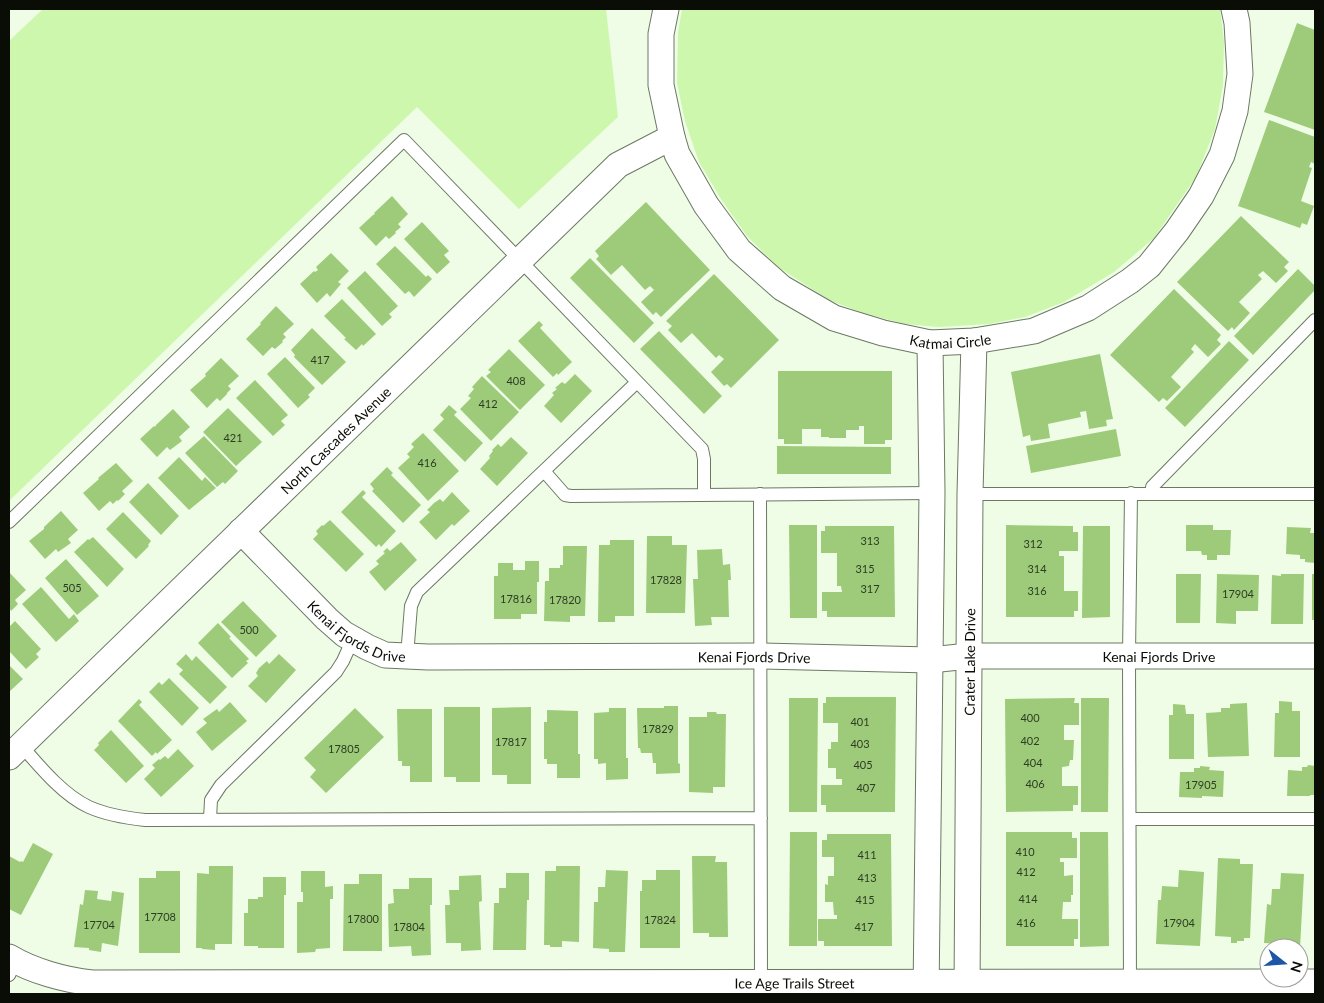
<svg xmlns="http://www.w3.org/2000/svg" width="1324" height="1003" font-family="Lato,sans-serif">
	<rect width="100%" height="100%" fill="#effde6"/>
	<path fill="#ccf7ad" d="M43,9H606L618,117L519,209L417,107L9,501V41Z
		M682,9H1220L1224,42L1223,85L1215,129L1196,177L1154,238L1114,272L1064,302L1025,317L989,324L939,327L905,324L863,313L829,300L778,267L747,236L721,199L699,162L685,121L677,83L678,33Z"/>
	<path fill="#9dcb7a" d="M1297,23L1315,30V130L1264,112Z
		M1269,120L1315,137V164L1311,162L1309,167L1312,168L1301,201L1314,206L1307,225L1302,223L1300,228L1238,206Z
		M392,196L408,214L398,224L401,227L395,232L396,233L389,239L386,236L376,246L359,228L373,215L375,214L374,213Z
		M646,202L710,270L661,317L656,312L653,315L641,302L654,290L650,286L645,290L622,265L611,275L596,259L599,256L595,251Z
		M1241,216L1289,262L1284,267L1288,271L1276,283L1263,271L1258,275L1262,279L1239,302L1250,313L1234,330L1232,327L1228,331L1177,282Z
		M422,222L449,251L444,255L450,262L437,274L404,239Z
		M395,246L426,277L428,275L432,279L414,297L409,291L405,294L376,264Z
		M331,253L349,271L338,282L341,284L330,297L327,293L317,303L300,284L314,271L315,272L318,270L316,267Z
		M590,258L654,323L634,343L570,278Z
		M1298,269L1315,286V290L1253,355L1234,336Z
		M365,271L398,306L389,314L392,317L382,326L347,288Z
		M714,274L779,340L731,388L727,384L724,386L711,372L724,359L719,355L716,358L692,333L681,343L668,330L672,326L666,321Z
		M1174,289L1221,335L1217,340L1221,344L1208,357L1195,344L1191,349L1194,352L1171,377L1181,387L1167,401L1163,398L1159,402L1110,355Z
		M342,299L376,334L363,346L362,344L356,350L344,339L346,338L324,316Z
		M276,306L294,324L283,334L286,337L282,341L283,342L275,349L272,347L263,356L246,339L261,324L260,323Z
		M539,321L543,325L540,328L572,362L558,375L557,373L553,377L518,341Z
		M312,328L346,362L322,385L294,357L295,355L291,350Z
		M659,331L722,396L704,414L640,349Z
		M1229,341L1249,360L1185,427L1165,408Z
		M509,349L545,385L520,410L486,376L491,372L488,370Z
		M1100,354L1113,419L1106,420L1107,426L1089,429L1086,411L1080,412L1081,417L1048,424L1050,438L1031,441L1030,435L1023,437L1011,372Z
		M285,357L315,388L308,395L310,397L298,408L267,374Z
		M221,358L239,376L228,386L231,389L227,393V394L220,401L217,398L207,408L190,390L206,376L205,374Z
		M778,371H892V440H885V444H864V426H859V430H846V438H829V437H821V429H802V444H784V439H778Z
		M575,374L592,391L561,423L544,406L554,395L552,393L557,389L555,388L562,382L565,384Z
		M482,376L519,412L491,441L460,409L471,398L468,396L474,389L472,387Z
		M255,380L288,415L281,421L285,425L273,436L236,398Z
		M449,405L457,412L454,415L483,443L465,462L433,430L444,419L440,415Z
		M228,408L262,442L236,466L203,432Z
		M173,409L190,427L179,437L182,441L170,450L167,447L157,457L140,439L154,426L155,427L156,425Z
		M1116,429L1121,456L1031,473L1026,446Z
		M423,433L459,471L428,501L398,468L410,457L407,454L414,447L411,444Z
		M204,436L238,471L225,484L223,482L217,487L185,453Z
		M511,437L528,453L497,486L480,469L490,458L489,456L493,451L492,450L498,444L501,447Z
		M777,446L891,447V474H777Z
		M179,457L202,481L205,477L216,488L189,510L158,478Z
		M116,463L133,481L122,491L125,494L118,501L117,500L113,504L110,501L99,511L83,493L99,479L98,478Z
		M387,467L393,473L391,475L421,505L403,523L372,491L374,489L370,484Z
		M148,483L179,516L161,535L129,502Z
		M363,490L366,493L362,497L396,531L381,547L379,544L376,547L341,512Z
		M452,492L470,511L454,526L452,524L436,540L419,522L430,512L427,510L434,503L440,499L443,502Z
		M61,511L78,530L68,539L71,543L58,552L56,549L45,559L29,541L44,529V527Z
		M123,512L151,541L148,545L149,546L136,559L106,529Z
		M330,520L364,554L346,572L313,539L318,534L316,531L322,525L323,526Z
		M789,525H817V618H790Z
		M1006,525L1073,526V532H1078V551H1059V556H1064V591H1078V611H1074V617H1006Z
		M1186,525H1213V530H1231L1230,555H1217V560H1207V555H1202L1201,551H1186Z
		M825,526H894L895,617H827V611H822V592H842L841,586H837V553H821V531H825Z
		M1083,526H1110V617L1082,618Z
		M1287,527L1311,528L1310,533H1315V563L1305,562V559H1300V555L1286,554Z
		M647,536H672V545H687L685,613H646Z
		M93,537L124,569L107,587L74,552L88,539L89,540Z
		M610,540H634V616H615V622H598L599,545H610Z
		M401,542L417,560L385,591L369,572L379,564L376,561L385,553L383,552L387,548L390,551Z
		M563,546H587L585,616H570V622L544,621L545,581H549V568H560V565H563Z
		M722,549L723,565L730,564L731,580H728L729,617H711L712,625L695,626L693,579H698L697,550Z
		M66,559L99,596L77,615L45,578Z
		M525,561H539V582H537V614H521V619H494V576H498V563H513V570H525Z
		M9,572L26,590L15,600L18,604L11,611L10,609L9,610Z
		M1176,574H1201L1200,623H1176Z
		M1217,574L1259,575L1258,611H1236V624L1216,623Z
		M1281,574H1304L1303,624H1271L1272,575L1281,576Z
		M1312,574H1315V620H1312Z
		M41,587L69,619L74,614L79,621L56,642L22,604Z
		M243,601L277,636L256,657L221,622Z
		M15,621L41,649L36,654L39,657L26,669L9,651V627Z
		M218,623L231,637L229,638L249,659L246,661L248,663L232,678L198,643Z
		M186,654L192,661L196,656L227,687L210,704L179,674L183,670L176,664Z
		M279,654L296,670L266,703L248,686L258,676L256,673L259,668L267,661L269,664Z
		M9,665L23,679L9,692Z
		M169,678L199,708L182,726L149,692L159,682L162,685Z
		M826,697H896L895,812H826V805H821V785H842V779H836V768H828V749H831V742H838V723H823V703H826Z
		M789,698H818L817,812H789Z
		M1075,698L1074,703H1079V725H1064V740H1074L1073,760H1070L1069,766L1062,767V786H1078V805H1073V811L1006,812L1005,699Z
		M1081,698H1109L1108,812H1081Z
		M139,699L142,702L139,705L172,740L157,754L156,752L152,756L118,721Z
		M1279,701L1292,702V711H1300V757H1274L1275,713H1279Z
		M230,702L247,721L212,751L196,732L207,723L203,719L217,709L219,712Z
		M1247,703L1249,756L1208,757L1206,713L1221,712V708H1230V704Z
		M1173,704L1185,705L1186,714H1194V759H1169V715H1173Z
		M664,706H678V763L680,764V773L656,774V763H653L652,753H641L640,748H638L637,708H664Z
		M444,707H480V782H456V777H444Z
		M531,707V784H507V775H492V708Z
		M355,708L384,737L326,793L310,777L316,770L304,758Z
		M609,708H626V758H628V779L606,780V763L598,764V759H594V713L609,712Z
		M397,709H432V782H410V766H402V761H398Z
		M547,710L578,711V754H580V778H557V764H547V759H544V722H547Z
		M707,712H716L717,714H726L725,787H713V793L689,792V717H707Z
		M111,730L144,766L126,783L94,750L99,745L98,743Z
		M178,749L194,766L161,797L144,779L155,768L152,765L159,759L160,760L165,756L168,759Z
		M1308,765L1315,766V795H1310V796H1287L1288,770L1302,771V767H1307Z
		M1200,766L1210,767L1209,770L1224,771L1223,797L1202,796V798L1179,797L1180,772H1194V768H1200Z
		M790,832H817V946H789Z
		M1006,832H1072V838H1077V858H1060V862H1064V876L1073,875V895H1071V902H1063L1062,919H1078V939H1074V946H1006Z
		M1080,832H1108L1109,946L1080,947Z
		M827,834H891L892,946H824V941H818V919H837V915H834L833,902H825V884L828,885V876H834V857H822V840H827Z
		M33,843L53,854L21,915L9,909V856L20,862L21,861L23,862Z
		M692,856H716L715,862H727L728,937H709V933H693Z
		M1218,858L1240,859V864H1253L1250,938H1244V941H1237V943H1231V937L1215,936Z
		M209,866H233L232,944H215V950L202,949V948H196L197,873L209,874Z
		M556,866H580L579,942L562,941V947H550V945H544L545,871H556Z
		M606,870L628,871L625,952H609V949L593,948L594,902H598V887H605Z
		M656,870H680V948H640V891H642V880H656Z
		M1179,870L1204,872L1200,946L1156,944L1158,900H1161L1162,886L1178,887Z
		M156,871H180V953H139V878H156Z
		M301,871H325V887L333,886V899H330V948L316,949L315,952L297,953V902H303V892H301Z
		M506,873H529V900H527L526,950H493L494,903H499V888H506Z
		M1281,873L1304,874L1300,948H1282V944L1264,943L1267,904L1271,905L1272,889H1280Z
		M359,874H382V951H343L344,884H359Z
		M481,875L482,901L479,902L481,950L461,951V943H446L445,905H450L449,890H459V876Z
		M263,877H286V895H284V948H258V946H244V913H248V899H258V897H263Z
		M409,878H432V905H430L431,955L412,956L411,946L389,947L388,904L394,903L393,889H409Z
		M85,890L98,891L97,899L111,901L112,891L124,893L118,946L102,943L101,952L89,950V948L74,947L80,904L83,905Z"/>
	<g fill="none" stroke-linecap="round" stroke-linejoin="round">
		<defs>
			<path id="service" d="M544,471L565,495L571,496L932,493
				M1152,493V487L1315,320
				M760,494L761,986
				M970,494H1315
				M9,522L404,140L702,449L704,459V494
				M407,656L411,606L417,592L637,382
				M21,745C40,767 63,795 89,807C107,815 126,818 145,820L761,818
				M210,819L211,800L221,785L336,672L343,661L353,639
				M1130,819H1315
				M9,975L16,961
				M1130,987L1129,656L1131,493"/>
			<g id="minor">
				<path id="s1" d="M666,9L661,34V85L672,137L677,154L706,205L739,250L782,288L834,318L883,333L930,343L974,341L1034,331L1088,308L1130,281L1149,266L1177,231L1201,196L1222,155L1235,111L1240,74L1237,23L1234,9"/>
				<path id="s2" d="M241,531L327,619L344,634L367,647L385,655L428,657L761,656L930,660L969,656H1315"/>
				<path id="s3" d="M9,757L618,165L672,137"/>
				<path id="s4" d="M9,957C32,971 65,980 92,983L1315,982"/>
				<path d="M926,994L932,493L930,343"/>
				<path id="s5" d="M967,994L970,494L974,341"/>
			</g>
		</defs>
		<use href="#service" stroke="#6c7864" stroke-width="14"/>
		<use href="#minor" stroke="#6c7864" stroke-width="27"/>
		<use href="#service" stroke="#fff" stroke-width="12"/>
		<use href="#minor" stroke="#fff" stroke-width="25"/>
	</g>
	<g text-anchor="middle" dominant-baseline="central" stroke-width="5" stroke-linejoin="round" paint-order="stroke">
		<g font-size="11" fill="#2e3c23">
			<text x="320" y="359">417</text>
			<text x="516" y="380">408</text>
			<text x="488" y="403">412</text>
			<text x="233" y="437">421</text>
			<text x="427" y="462">416</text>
			<text x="870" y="540">313</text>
			<text x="1033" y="543">312</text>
			<text x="865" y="568">315</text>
			<text x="1037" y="568">314</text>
			<text x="666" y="579">17828</text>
			<text x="72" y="587">505</text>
			<text x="870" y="588">317</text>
			<text x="1037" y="590">316</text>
			<text x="1238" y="593">17904</text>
			<text x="516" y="598">17816</text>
			<text x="565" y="599">17820</text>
			<text x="249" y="629">500</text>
			<text x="1030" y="717">400</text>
			<text x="860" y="721">401</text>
			<text x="658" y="728">17829</text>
			<text x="1030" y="740">402</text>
			<text x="511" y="741">17817</text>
			<text x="860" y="743">403</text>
			<text x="344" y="748">17805</text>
			<text x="1033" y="762">404</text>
			<text x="863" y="764">405</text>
			<text x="1035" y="783">406</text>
			<text x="1201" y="784">17905</text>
			<text x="866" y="787">407</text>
			<text x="1025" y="851">410</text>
			<text x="867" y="854">411</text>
			<text x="1026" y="871">412</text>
			<text x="867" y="877">413</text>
			<text x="1028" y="898">414</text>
			<text x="865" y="899">415</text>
			<text x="160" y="916">17708</text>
			<text x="363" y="918">17800</text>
			<text x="660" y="919">17824</text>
			<text x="1026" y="922">416</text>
			<text x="1179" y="922">17904</text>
			<text x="99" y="924">17704</text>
			<text x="409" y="926">17804</text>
			<text x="864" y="926">417</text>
		</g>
		<g font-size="14" fill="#090d06" stroke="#fff">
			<text stroke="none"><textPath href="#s1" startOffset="499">Katmai Circle</textPath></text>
			<text stroke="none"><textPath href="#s3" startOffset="455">North Cascades Avenue</textPath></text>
			<text stroke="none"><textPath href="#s2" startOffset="156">Kenai Fjords Drive</textPath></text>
			<text stroke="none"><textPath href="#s2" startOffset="966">Kenai Fjords Drive</textPath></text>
			<text stroke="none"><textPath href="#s2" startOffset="561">Kenai Fjords Drive</textPath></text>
			<text stroke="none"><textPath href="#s5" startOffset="332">Crater Lake Drive</textPath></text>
			<text stroke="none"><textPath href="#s4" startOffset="790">Ice Age Trails Street</textPath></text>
		</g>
	</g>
	<rect width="1324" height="1003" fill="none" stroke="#090d06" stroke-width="20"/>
	<g transform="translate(1284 963) rotate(107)"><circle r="24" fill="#ffffff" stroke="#9d9e9b"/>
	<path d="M0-4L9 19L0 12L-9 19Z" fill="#1b56a7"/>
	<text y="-8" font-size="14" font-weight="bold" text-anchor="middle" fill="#090d06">N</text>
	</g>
</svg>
